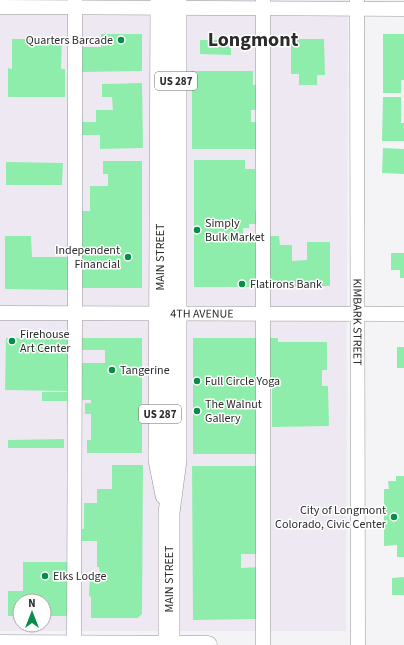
<svg xmlns="http://www.w3.org/2000/svg" width="404" height="645" font-family="'Source Sans 3',sans-serif">
	<rect width="100%" height="100%" fill="#f4f3f6"/>
	<path fill="#eee8f3" fill-rule="evenodd" d="M0,0H348L346,631H0ZM20,601H44V625H20Z"/>
	<path fill="#8fedab" d="M101,34H142V71L79,72V47H101Z
		M383,34H404V80H401V93H383Z
		M12,39H62L61,69H65V97H8V68L12,69Z
		M291,39H324L325,75H317V85H299V74H291Z
		M200,40H231V55L200,54Z
		M191,71H253V85H258V110H251V122H257L256,149H192V85H191Z
		M142,83L143,148L100,149V135H82V122H96V110H113L112,97H102V84Z
		M383,97H401V123H404V141H382Z
		M383,148L404,149V174L382,173Z
		M194,160H245V169H255V211H259V224H249V228H243V238H259V287H194Z
		M103,161H142V288H80V211H90V186H108V174H103Z
		M6,162L63,163L62,185H6Z
		M5,236H31L32,257H70V290L5,289Z
		M267,236H279L280,245H292V261L307,260V242H330V286L267,287Z
		M391,253H404V278H400V270H391Z
		M6,338H69V391L5,390Z
		M79,338H142V453H87V440H91V414H85V403H91V400H80V376H82V363H105V350H79Z
		M193,338H258V454H193Z
		M266,338H278V342H327V370H322V386H328L329,426L272,427V386H266Z
		M397,347H404V368H397Z
		M42,392H67V401H42Z
		M64,439V448H8V440Z
		M112,465H143L142,614L138,618H91V597L89,596L90,574H100L99,567H97V541H79V529H84V503H97V489H112Z
		M192,466H258L259,554H241V568L259,567V619L193,620Z
		M396,476H404V557H397V545L384,546V489H389L388,481H396Z
		M23,562H67V616H44V601H20V616H8V591H23Z
		M404,577V595H392V578Z"/>
	<g fill="none" stroke-linecap="round" stroke-linejoin="round">
		<defs>
			<g id="minor">
				<path id="s1" d="M357,0L358,645"/>
				<path d="M0,7L404,9"/>
				<path id="s2" d="M0,313L404,314"/>
				<path d="M74,645L75,313V0"/>
				<path d="M263,645V0"/>
			</g>
			<path id="major" d="M0,644L208,645"/>
			<path id="highway" d="M161,0L159,460L166,495
				M169,645V513L176,460V0"/>
		</defs>
		<use href="#minor" stroke="#989699" stroke-width="15"/>
		<use href="#major" stroke="#989699" stroke-width="19"/>
		<use href="#highway" stroke="#989699" stroke-width="22"/>
		<use href="#minor" stroke="#fff" stroke-width="14"/>
		<use href="#major" stroke="#fff" stroke-width="18"/>
		<use href="#highway" stroke="#fff" stroke-width="21"/>
	</g>
	<g fill="#088c49" stroke="#fff" stroke-width="1.5">
		<circle cx="121" cy="40" r="4"/>
		<circle cx="197" cy="230" r="4"/>
		<circle cx="128" cy="257" r="4"/>
		<circle cx="242" cy="284" r="4"/>
		<circle cx="12" cy="341" r="4"/>
		<circle cx="112" cy="370" r="4"/>
		<circle cx="197" cy="381" r="4"/>
		<circle cx="197" cy="411" r="4"/>
		<circle cx="394" cy="517" r="4"/>
		<circle cx="45" cy="576" r="4"/>
	</g>
	<g text-anchor="middle" dominant-baseline="central" stroke-width="3" stroke-linejoin="round" paint-order="stroke">
		<g fill="#fff" stroke="#6b6b6b" stroke-width="1">
			<rect x="155" y="72" width="42" height="18" rx="3"/>
			<rect x="139" y="405" width="42" height="18" rx="3"/>
		</g>
		<g font-size="11" font-weight="bold" fill="#2c2b2c">
			<text x="176" y="81">US 287</text>
			<text x="160" y="414">US 287</text>
		</g>
		<g font-size="12" fill="#2c2b2c" stroke="#fff" text-anchor="start">
			<text x="113" y="40" text-anchor="end">Quarters Barcade</text>
			<text x="205" y="223">Simply<tspan x="205" dy="14">Bulk Market</tspan></text>
			<text x="120" y="250" text-anchor="end">Independent<tspan x="120" dy="14">Financial</tspan></text>
			<text x="250" y="284">Flatirons Bank</text>
			<text x="20" y="334">Firehouse<tspan x="20" dy="14">Art Center</tspan></text>
			<text x="120" y="370">Tangerine</text>
			<text x="205" y="381">Full Circle Yoga</text>
			<text x="205" y="404">The Walnut<tspan x="205" dy="14">Gallery</tspan></text>
			<text x="386" y="510" text-anchor="end">City of Longmont<tspan x="386" dy="14">Colorado, Civic Center</tspan></text>
			<text x="53" y="576">Elks Lodge</text>
		</g>
		<g font-size="12" fill="#2c2b2c" stroke="#fff">
			<text transform="translate(160 257) rotate(-90)">MAIN STREET</text>
			<text stroke="none"><textPath href="#s2" startOffset="202">4TH AVENUE</textPath></text>
			<text stroke="none"><textPath href="#s1" startOffset="322">KIMBARK STREET</textPath></text>
			<text transform="translate(169 579) rotate(-90)">MAIN STREET</text>
		</g>
		<g font-size="20" font-weight="bold" fill="#2c2b2c" stroke="#fff">
			<text x="253" y="40">Longmont</text>
		</g>
	</g>
	<g transform="translate(32 613)"><circle r="19" fill="#ffffff" stroke="#abaaab"/>
	<path d="M0-3L7 15L0 10L-7 15Z" fill="#088c49"/>
	<text y="-6" font-size="11" font-weight="bold" text-anchor="middle" fill="#2c2b2c">N</text>
	</g>
</svg>
